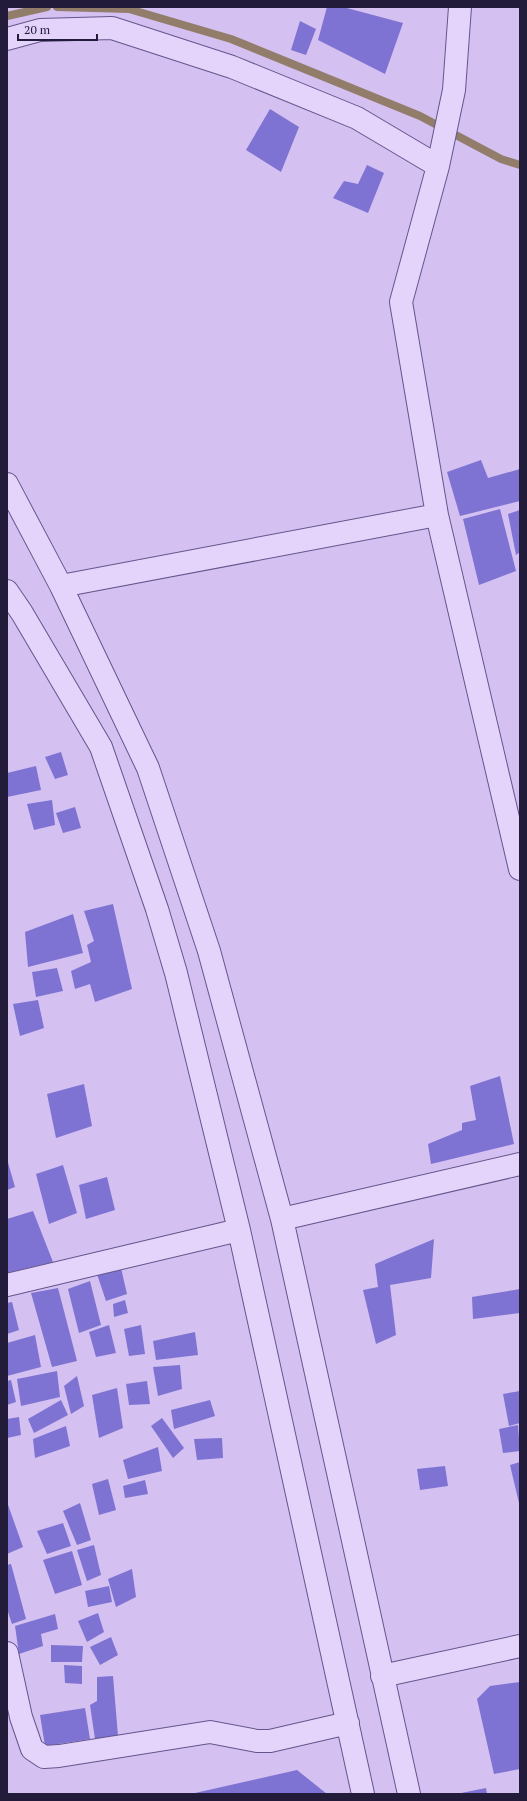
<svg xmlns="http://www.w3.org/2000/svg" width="527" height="1801" font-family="'PT Serif',serif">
	<rect width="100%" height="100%" fill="#d4c0f1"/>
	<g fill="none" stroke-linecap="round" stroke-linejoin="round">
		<path stroke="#927c6a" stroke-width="8" d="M57,7L129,9L231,39L420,116L501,159L520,165
			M7,16L47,7"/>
	</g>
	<path fill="#7e73d2" d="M327,7H343L403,23L385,74L318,40Z
		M300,21L316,29L306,55L291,50Z
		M270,109L299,127L281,172L246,150Z
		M367,165L384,173L368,213L333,198L344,181L358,184Z
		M481,460L488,478L520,469V501L460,516L447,472Z
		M500,509L516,571L479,585L463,519Z
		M520,510V552L516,555L508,514Z
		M61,752L68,775L55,779L45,757Z
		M36,766L41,790L7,797V773Z
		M52,800L55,825L34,830L27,804Z
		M75,807L81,828L63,833L56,813Z
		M113,904L132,989L95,1002L90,984L75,989L71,971L91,962L87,945L94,941L84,911Z
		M73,914L83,953L28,967L25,932Z
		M57,968L63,991L36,997L32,972Z
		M38,1000L44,1028L20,1036L13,1004Z
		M500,1076L514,1144L431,1164L428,1144L462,1130V1123L476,1120L470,1086Z
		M84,1084L92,1126L56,1138L47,1094Z
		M7,1159L15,1187L7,1190Z
		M63,1165L77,1213L49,1224L36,1174Z
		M107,1177L115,1210L86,1219L79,1185Z
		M33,1211L53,1262L7,1273V1219Z
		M434,1239L431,1278L390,1285L396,1335L376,1344L363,1290L378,1287L375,1264Z
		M121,1268L127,1294L106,1301L97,1274Z
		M90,1281L101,1325L79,1333L68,1289Z
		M58,1288L77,1361L52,1367L31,1293Z
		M520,1289V1313L473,1319L472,1297Z
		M125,1300L128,1313L114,1317L113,1304Z
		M12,1302L19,1330L7,1334V1303Z
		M109,1325L116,1353L96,1357L89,1332Z
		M141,1325L145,1354L129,1356L124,1329Z
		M195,1332L198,1355L156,1360L153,1341Z
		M35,1335L41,1367L7,1376V1343Z
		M180,1365L182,1389L158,1396L153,1367Z
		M57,1371L60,1397L21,1406L17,1379Z
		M77,1376L84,1406L71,1414L64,1386Z
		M11,1380L16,1402L7,1405V1381Z
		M147,1381L150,1404L129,1405L126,1384Z
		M117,1388L123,1428L99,1438L92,1395Z
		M520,1391V1423L509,1426L503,1394Z
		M61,1400L68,1415L34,1433L28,1419Z
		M210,1400L215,1416L174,1429L171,1410Z
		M19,1417L21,1435L7,1438V1419Z
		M162,1418L184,1448L173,1458L151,1426Z
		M518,1425L520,1451L503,1453L499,1429Z
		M66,1426L70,1446L35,1458L33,1439Z
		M222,1438L223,1458L197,1460L194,1439Z
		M158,1447L162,1471L128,1479L123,1460Z
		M520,1462V1503H519L510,1465Z
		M445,1466L448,1486L420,1490L417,1469Z
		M108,1479L116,1510L99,1515L92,1484Z
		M145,1480L148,1494L125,1498L123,1486Z
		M7,1502L23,1547L7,1554Z
		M80,1503L91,1540L77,1545L63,1511Z
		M63,1523L71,1546L47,1554L37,1531Z
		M94,1545L101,1575L87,1581L77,1550Z
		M72,1551L82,1585L55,1594L43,1560Z
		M11,1564L26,1619L12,1624L7,1609V1565Z
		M132,1569L136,1597L116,1607L108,1579Z
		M109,1586L112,1602L88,1607L85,1591Z
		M98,1613L104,1632L87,1642L78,1621Z
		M55,1614L58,1629L41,1634L43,1646L19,1654L15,1626Z
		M111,1637L118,1655L100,1665L90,1647Z
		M51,1645L83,1646L82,1662H51Z
		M64,1665L82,1666V1684L65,1683Z
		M113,1676L118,1736L95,1739L90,1705L97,1701V1677Z
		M520,1682V1769L494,1774L477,1699L490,1686Z
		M85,1708L90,1739L45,1746L40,1715Z
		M297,1770L327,1794H195V1793Z
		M486,1788L487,1794H461V1793Z"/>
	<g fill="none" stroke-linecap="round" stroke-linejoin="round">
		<defs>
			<path id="minor" d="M460,7L454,90L438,166L401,302L437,515L520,869
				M7,39L40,30L112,28L232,67L357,118L438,166
				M7,484L61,586L148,768L209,951L282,1219L409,1794
				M61,586L437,515
				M7,591L22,613L101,747L157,909L176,973L239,1230L363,1794
				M282,1219L520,1164
				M7,1285L239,1230
				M7,1653L21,1717L32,1749L44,1757L59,1756L210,1732L257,1741H270L348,1723
				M382,1676L520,1646"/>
		</defs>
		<use href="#minor" stroke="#63568c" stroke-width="24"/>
		<use href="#minor" stroke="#e4d4fb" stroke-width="22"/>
	</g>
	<rect width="527" height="1801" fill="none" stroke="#221c3a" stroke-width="16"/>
	<path d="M18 34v6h79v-6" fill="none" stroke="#221c3a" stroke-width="2"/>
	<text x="24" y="34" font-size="12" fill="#221c3a" stroke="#e0d0f8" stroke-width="3" paint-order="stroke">20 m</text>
</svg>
